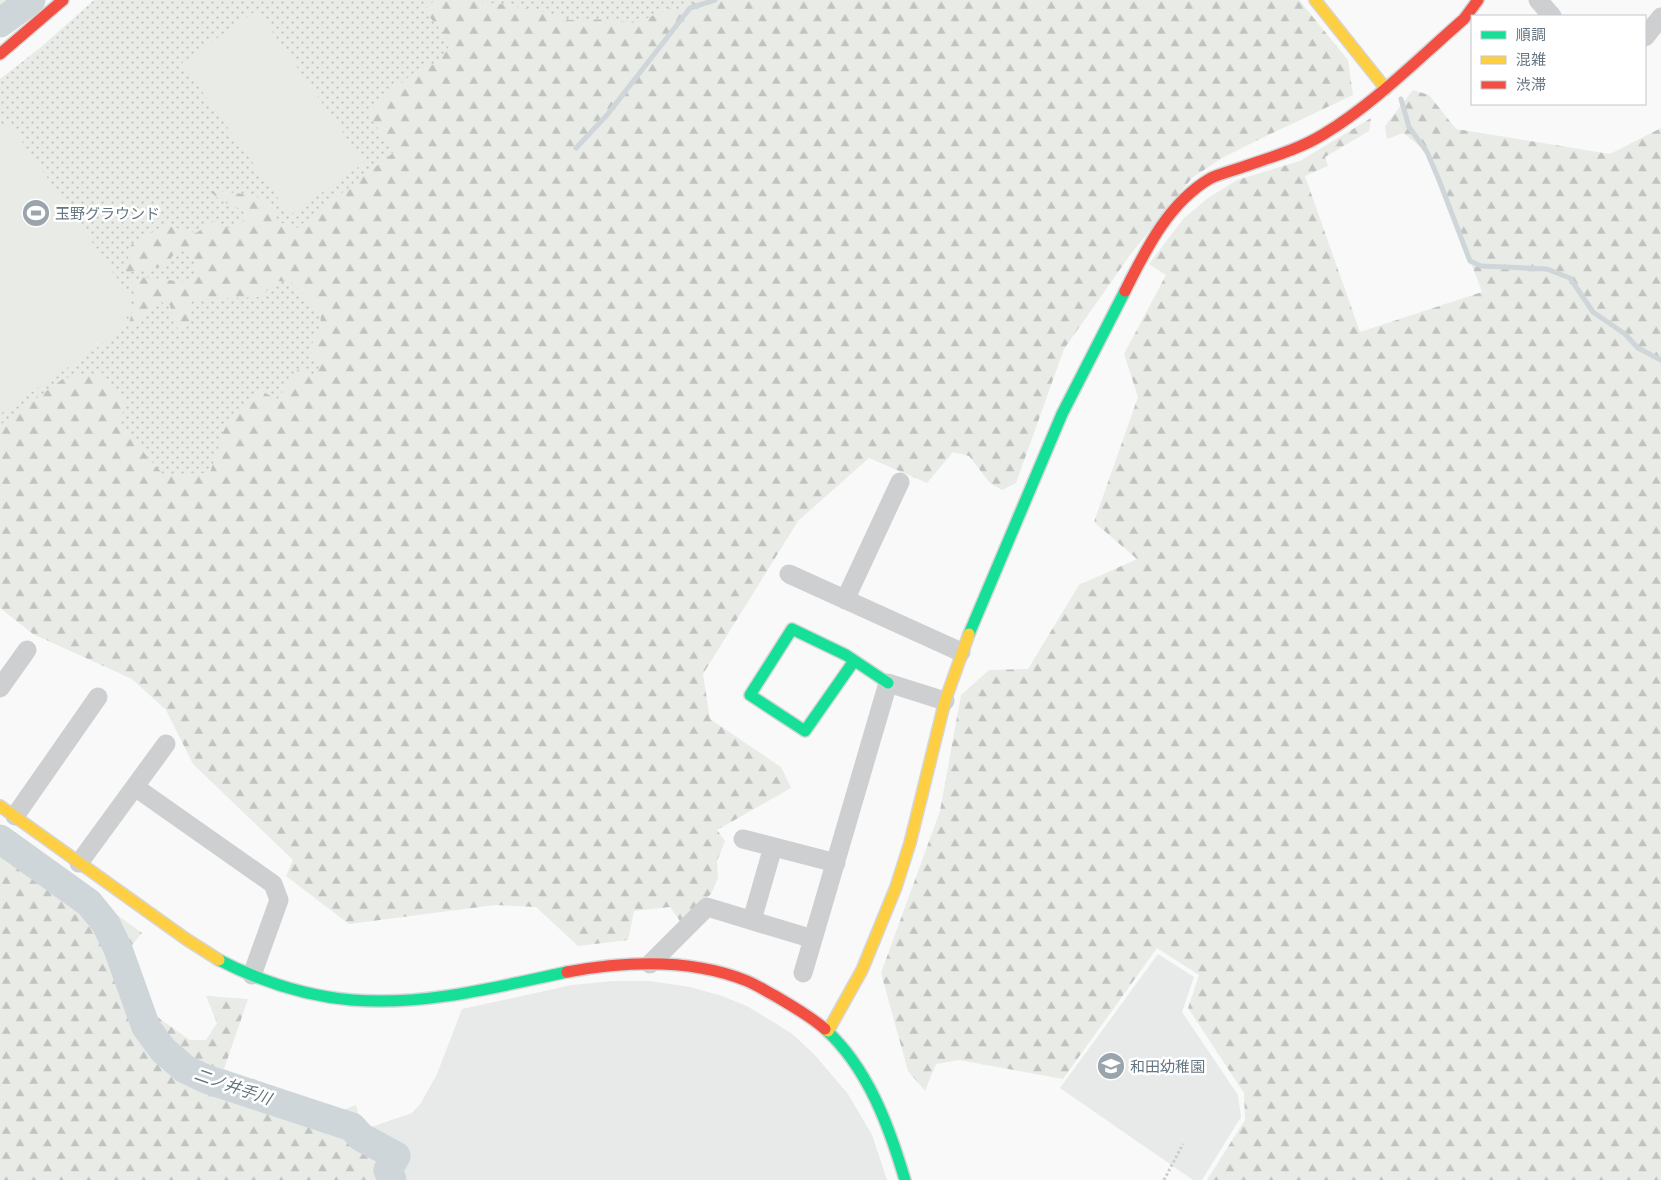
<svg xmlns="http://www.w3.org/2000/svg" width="1661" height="1180" font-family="Inter,'Noto Sans JP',sans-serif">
	<defs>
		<pattern id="green-dots" width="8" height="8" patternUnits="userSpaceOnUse" patternTransform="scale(1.25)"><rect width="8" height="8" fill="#e8ebe6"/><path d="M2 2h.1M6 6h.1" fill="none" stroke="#c0c3c0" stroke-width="1.8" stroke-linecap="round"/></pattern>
		<pattern id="forest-firs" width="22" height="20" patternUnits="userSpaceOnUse" patternTransform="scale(1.25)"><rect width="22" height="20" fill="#e8ebe6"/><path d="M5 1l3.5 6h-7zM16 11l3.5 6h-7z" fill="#c0c3c0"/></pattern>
	</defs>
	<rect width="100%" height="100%" fill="#f9f9f9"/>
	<path fill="#e8e9e9" d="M1158,954L1194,977L1182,1012L1238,1095L1241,1117L1202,1180H1193L1060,1088Z
		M613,981H650L690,987L722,996L747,1006L791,1033L814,1054L848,1094L872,1135L887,1180H405L399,1164L405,1158L401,1154L367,1134L371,1127L412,1113L421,1103L437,1074L462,1009L572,985Z"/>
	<path fill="url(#green-dots)" d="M94,0H712L266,484L0,521V79L40,48Z"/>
	<path fill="url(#forest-firs)" d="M0,0H36L0,30Z
		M435,0H466L501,4L543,12L570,20L610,19L636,23L670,8L678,9L700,0H1299L1348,60L1353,95L1260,139L1222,158L1192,178L1130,255L1064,349L1016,483L1002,490L990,483L969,456L953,452L927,483L869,458L798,521L703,674L710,719L781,767L791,788L717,830L725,841L717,861L718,878L711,894L680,921L670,907L634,911L628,940L578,946L536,907L495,905L349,924L286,876L293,860L193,764L166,710L132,679L33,634L0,608V425L64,378L103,373L124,402L121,427L163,474L210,473L226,424L259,389L277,400L299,368L316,376L319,368L309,348L320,332L321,313L291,282L276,281L261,297L192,299L191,321L186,328L180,329L174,326L170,305L158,301L138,323L128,328L136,296L128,283L145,277L191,283C198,264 196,260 180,246L165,266L125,273L131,245L165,225L196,233L214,221L233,230L245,219L243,210L221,201L210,191C231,193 264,192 277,210L276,221L297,228L393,153L367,111L417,70L438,63L451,43L424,10Z
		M1413,90L1429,95L1456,129L1610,154L1661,128V1180H1207L1245,1120L1244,1093L1188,1008L1199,975L1157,948L1063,1079L959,1060L936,1064L925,1091L908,1071L881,973L940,811L961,695L989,670L1028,669L1079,585L1137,559L1094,522L1138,397L1124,354L1166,275L1149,264L1184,218L1208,198L1237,180L1300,161L1371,118L1369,131L1325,157L1328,166L1305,176L1360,332L1482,292L1430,154L1403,133L1387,139L1385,126Z
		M0,830L142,933L118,962L153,1014L190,1040H206L217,1023L206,996L248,999L224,1069L343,1110L356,1105L362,1129L380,1160L387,1180H0Z"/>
	<path fill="#e8ebe6" d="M257,10L364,163L290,215L182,63Z
		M9,123L131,298L124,329L0,414V129Z"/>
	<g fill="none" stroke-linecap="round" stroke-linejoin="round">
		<path stroke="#ced6d9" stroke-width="5" d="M1401,99L1409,127L1427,152L1439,180L1470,261L1481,266L1547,269L1570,278L1593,312L1625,334L1638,348L1661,360
			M576,148L607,115L690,8L715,0"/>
		<path stroke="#ced6d9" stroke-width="29" d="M0,23L31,0
			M0,839L89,903L106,924L118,949L146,1027L163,1050L185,1069L206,1079L352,1127L361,1137L396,1156L388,1170L392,1180"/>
		<defs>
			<path id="fast" d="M969,634L1062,414L1125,291
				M854,661L805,731L750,695L792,629L846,655L888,683
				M219,960C260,981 306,996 352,1000C424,1006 497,987 567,972
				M825,1029C868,1068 889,1126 905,1180"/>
			<path id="slow" d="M1315,0L1386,89
				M0,806L186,939L219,960
				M828,1031L862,970L896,887L910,843L945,701L969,634"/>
			<path id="jam" d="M0,54L63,0
				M1125,291C1146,249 1169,202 1211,178C1220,174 1231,171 1240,168C1268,158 1298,150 1324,134C1375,103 1419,58 1464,19L1478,0
				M567,972C626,961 690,958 747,981C757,985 767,992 777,997C794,1007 810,1016 825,1029"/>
		</defs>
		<use href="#fast" stroke="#d5d6d7" stroke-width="14"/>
		<use href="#slow" stroke="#d5d6d7" stroke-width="14"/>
		<use href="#jam" stroke="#d5d6d7" stroke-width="14"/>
		<path stroke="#cbcccd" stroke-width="3" stroke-dasharray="2.5 2.5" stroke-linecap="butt" d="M1164,1180L1183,1144"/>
		<path stroke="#cecfd0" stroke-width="19" d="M1538,0L1552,16
			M1645,37L1661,17
			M789,574L961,652
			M845,600L900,482
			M0,688L27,650
			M135,787L273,884L279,900L252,975
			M15,816L98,697
			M743,839L836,863
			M79,863L166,744
			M752,920L773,847
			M813,939L888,683L945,701
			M650,964L707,907L813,939L803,973"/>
		<use href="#fast" stroke="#16e098" stroke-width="11"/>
		<use href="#slow" stroke="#ffcf43" stroke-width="11"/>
		<use href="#jam" stroke="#f24e42" stroke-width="11"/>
	</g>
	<defs>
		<symbol id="stadium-disc" viewBox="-11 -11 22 22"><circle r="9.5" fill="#99a4ac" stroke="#fff"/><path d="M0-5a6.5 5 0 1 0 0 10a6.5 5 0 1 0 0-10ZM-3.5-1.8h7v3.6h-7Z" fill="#fff"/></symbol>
		<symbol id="school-disc" viewBox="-11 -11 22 22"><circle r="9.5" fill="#99a4ac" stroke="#fff"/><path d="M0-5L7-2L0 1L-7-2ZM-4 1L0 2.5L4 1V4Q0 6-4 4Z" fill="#fff"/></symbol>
	</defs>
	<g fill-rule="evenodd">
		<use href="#stadium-disc" x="20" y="197" width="32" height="32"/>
		<use href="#school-disc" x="1095" y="1050" width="32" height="32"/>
	</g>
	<g text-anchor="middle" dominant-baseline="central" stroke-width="5" stroke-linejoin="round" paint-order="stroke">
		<g font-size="15" fill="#657683" stroke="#fff" text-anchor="start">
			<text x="55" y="213">玉野グラウンド</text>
			<text x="1130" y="1066">和田幼稚園</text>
		</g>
		<g font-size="16" font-style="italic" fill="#60757c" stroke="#fff">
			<text transform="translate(233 1086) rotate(19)">二ノ井手川</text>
		</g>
	</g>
	<rect x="1471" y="15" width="175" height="90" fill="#ffffff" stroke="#c1c8cd"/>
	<rect x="1481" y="31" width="25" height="8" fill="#16e098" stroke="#c1c8cd"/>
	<text x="1516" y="40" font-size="15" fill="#657683">順調</text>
	<rect x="1481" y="56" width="25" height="8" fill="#ffcf43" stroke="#c1c8cd"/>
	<text x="1516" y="65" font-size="15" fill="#657683">混雑</text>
	<rect x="1481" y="81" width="25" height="8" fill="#f24e42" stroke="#c1c8cd"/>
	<text x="1516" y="90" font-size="15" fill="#657683">渋滞</text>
</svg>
